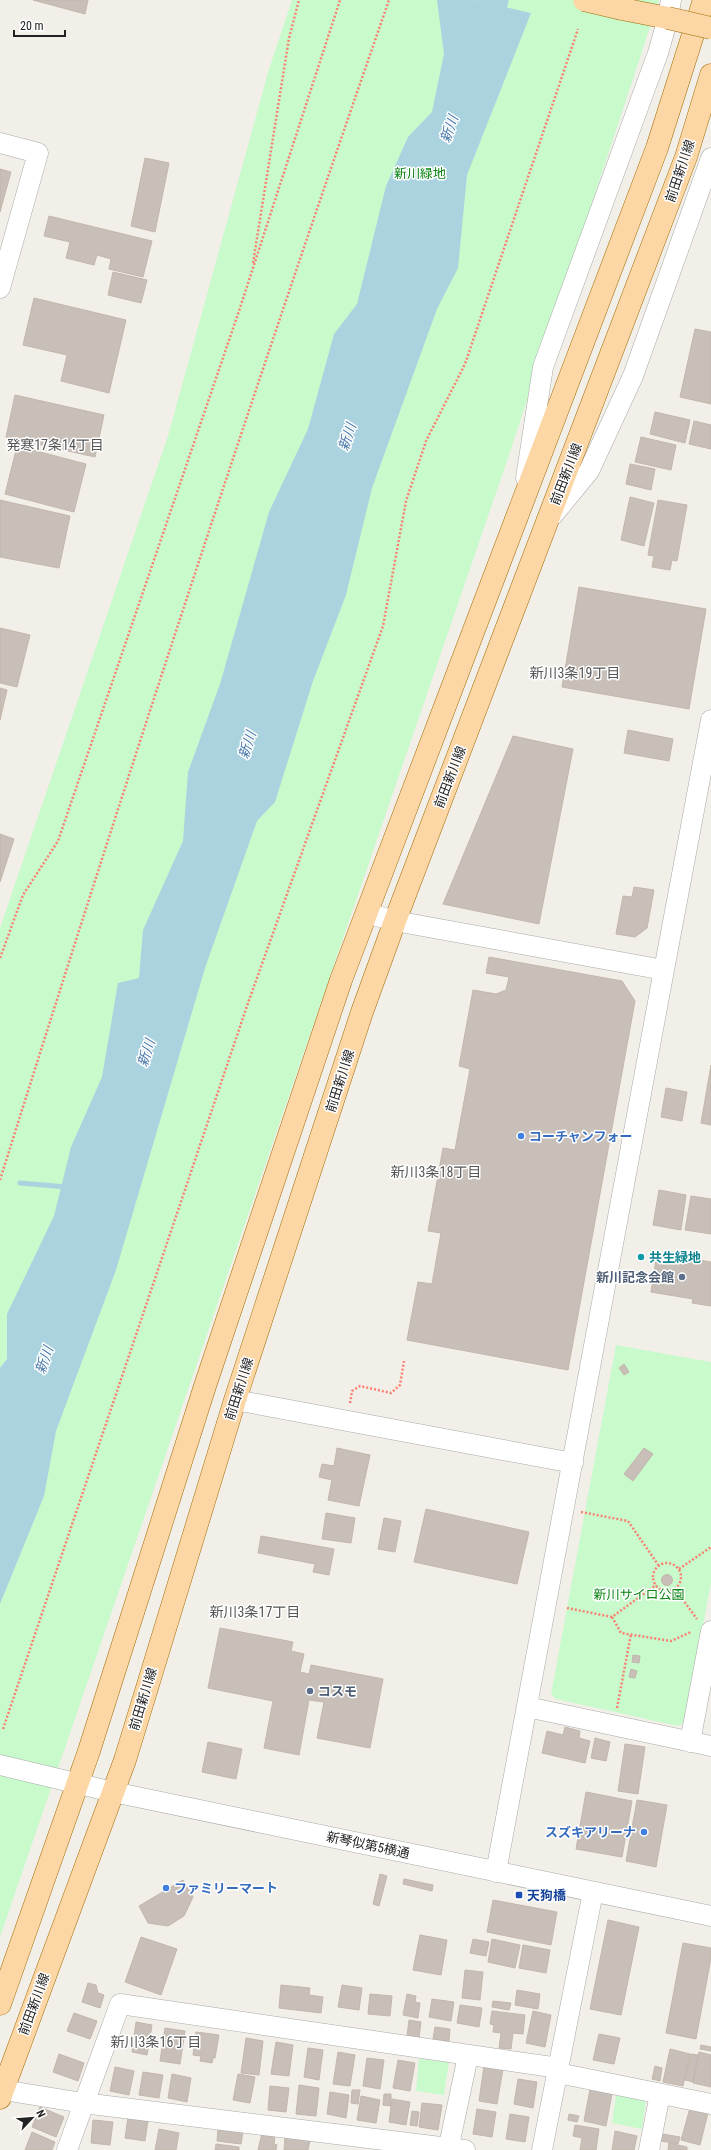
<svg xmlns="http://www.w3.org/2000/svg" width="711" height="2150" font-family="'Roboto Condensed','Noto Sans JP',sans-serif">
	<rect width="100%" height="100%" fill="#f2efe9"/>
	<path fill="#c8facc" d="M292,0H659L507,461L0,1937V928L168,436L269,69Z
		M616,1345L711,1362V1583L685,1722L678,1726L556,1699L551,1694Z
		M419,2059L449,2062L444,2095L416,2091Z
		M616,2095L646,2100L642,2129L612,2123Z"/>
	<path fill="#aad3df" d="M437,0H474L531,13L467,175L458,268L437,309L372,488L346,595L313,681L275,802L257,821L205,968L116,1270L56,1431L44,1496L0,1604V1368L7,1359V1314L54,1216L71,1147L102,1077L118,983L139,978L143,930L183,841L188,772L220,684L269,512L308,429L334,334L357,304L386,186L408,137L432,112L444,54Z"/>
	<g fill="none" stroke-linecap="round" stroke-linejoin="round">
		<path stroke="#aad3df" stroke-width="5" d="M20,1183L67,1187"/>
		<path stroke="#aad3df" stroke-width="31" d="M477,45L493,0"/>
	</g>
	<path fill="#c7bfb8" stroke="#c4b6ab" d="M33,0H88L85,14Z
		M145,158L169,163L155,232L131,226Z
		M0,169L11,172L0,212Z
		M49,216L152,241L143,277L109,269L111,259L97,255L94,265L66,258L70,242L44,236Z
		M113,272L147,280L141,303L108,295Z
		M34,298L126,320L109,393L61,381L67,355L23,345Z
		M695,329L711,332V404L680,397Z
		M15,395L104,415L95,457L6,437Z
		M655,412L690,420L685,443L650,434Z
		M694,421L711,425V449L689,444Z
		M641,437L676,445L671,470L635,462Z
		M17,446L86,464L74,512L5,494Z
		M630,464L655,469L651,490L626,484Z
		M630,497L654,503L644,546L621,540Z
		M0,500L70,516L59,568L0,557Z
		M658,500L687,505L677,561L672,560L670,570L652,567L654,556L648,555Z
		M579,587L706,609L689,709L562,687Z
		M0,628L30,635L17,687L0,683Z
		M0,688L7,690L0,720Z
		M628,730L673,739L669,761L624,753Z
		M513,736L573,749L539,924L443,904Z
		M0,834L14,839L0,882Z
		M634,887L654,890L647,928L635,937L616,934L623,896L632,897Z
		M489,957L622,981L635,1001L568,1370L407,1340L418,1282L432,1284L441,1233L428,1231L443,1148L455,1150L470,1069L459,1066L473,990L496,994L506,990L509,977L486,973Z
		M711,1065V1125L701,1123Z
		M666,1088L687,1092L682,1121L661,1117Z
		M659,1190L686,1195L681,1230L653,1225Z
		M691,1196L711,1199V1234L685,1230Z
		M657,1253L711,1262V1306L692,1303L693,1299L651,1292Z
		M624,1364L629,1372L624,1375L619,1368Z
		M337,1448L370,1455L359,1506L328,1500L332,1480L319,1477L322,1464L334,1466Z
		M644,1448L653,1454L633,1481L624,1474Z
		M426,1509L529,1532L517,1584L414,1562Z
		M326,1513L355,1518L351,1543L322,1539Z
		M384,1518L401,1521L395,1552L378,1549Z
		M261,1536L334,1549L329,1575L313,1572L315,1564L258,1553Z
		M661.5 1580a5.5 5.5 0 1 1 11 0a5.5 5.5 0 1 1-11 0Z
		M220,1628L293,1642L291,1651L304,1654L300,1672L309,1674L311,1665L383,1679L370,1748L317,1738L324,1702L309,1700L299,1755L264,1748L273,1701L208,1688Z
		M633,1655L640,1656L639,1663L632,1662Z
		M631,1669L637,1671L635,1678L629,1677Z
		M565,1727L580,1731L579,1738L590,1741L585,1763L542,1753L547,1731L563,1735Z
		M595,1738L610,1742L606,1761L591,1758Z
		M208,1742L242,1749L236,1779L202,1772Z
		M625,1744L645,1747L638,1794L618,1791Z
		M586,1792L632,1801L622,1857L576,1849Z
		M637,1800L667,1805L656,1867L626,1861Z
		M380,1874L387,1876L379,1906L373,1904Z
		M404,1879L433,1885L432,1891L403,1884Z
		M183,1880L193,1897L184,1916L168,1926L148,1923L139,1906Z
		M493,1900L557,1912L551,1945L487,1932Z
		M608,1920L639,1927L621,2015L590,2009Z
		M420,1935L447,1940L441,1975L413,1970Z
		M141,1937L177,1949L161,1995L125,1982Z
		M473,1939L489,1942L486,1956L470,1953Z
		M492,1939L520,1945L515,1968L488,1962Z
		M683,1943L711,1948V1958L696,2039L666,2033Z
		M523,1945L550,1950L546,1973L519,1968Z
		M465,1970L483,1972L480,2000L462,1998Z
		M88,1983L96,1985L98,1993L104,1995L100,2008L82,2002Z
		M281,1985L310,1988L309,1995L323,1997L321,2013L279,2008Z
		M342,1985L362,1988L359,2010L338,2007Z
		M517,1990L540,1994L538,2009L515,2005Z
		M370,1994L392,1996L390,2016L368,2014Z
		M407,1994L416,1996L415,2002L420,2003L418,2018L403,2015Z
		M432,1999L454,2002L451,2021L429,2017Z
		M493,2001L511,2003L509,2010L492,2007Z
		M460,2005L482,2008L479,2027L457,2023Z
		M492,2011L525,2015L523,2034L513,2033L511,2049L499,2048L501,2033L493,2032L494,2025L490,2024Z
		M533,2011L551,2015L545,2047L526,2043Z
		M74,2013L97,2021L90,2039L67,2031Z
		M409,2020L421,2022L419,2038L407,2036Z
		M136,2022L152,2025L147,2055L132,2052Z
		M435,2027L450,2029L449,2041L433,2039Z
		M165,2028L185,2031L180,2064L160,2061Z
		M196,2032L219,2035L215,2058H213L212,2063L200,2061L201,2056L193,2055Z
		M599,2034L620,2038L614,2064L593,2060Z
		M246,2038L263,2041L259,2075L241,2073Z
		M276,2042L293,2045L289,2076L271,2074Z
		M701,2045L711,2047V2051L700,2049Z
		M308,2048L323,2050L319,2080L304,2077Z
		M670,2049L690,2054L683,2086L663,2082Z
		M338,2052L355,2055L350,2086L333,2084Z
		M699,2052L711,2055V2087L693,2083Z
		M59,2054L84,2063L78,2081L53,2072Z
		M691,2054L698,2055L693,2082L685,2080Z
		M367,2058L384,2060L380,2089L363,2086Z
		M398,2060L415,2063L410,2091L393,2088Z
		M484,2066L503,2069L497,2104L479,2101Z
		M655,2066L662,2068L660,2081L652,2079Z
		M115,2067L134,2071L129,2095L110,2091Z
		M143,2072L163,2075L159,2098L139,2095Z
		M172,2074L191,2078L187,2102L168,2098Z
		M238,2074L255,2077L250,2103L233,2100Z
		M518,2079L537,2082L533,2108L514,2104Z
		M299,2085L319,2088L316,2116L296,2114Z
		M270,2086L289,2088L286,2112L268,2110Z
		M590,2089L612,2094L606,2126L584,2121Z
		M352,2090H360L358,2104L351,2103Z
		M330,2092L349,2095L346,2118L327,2114Z
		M384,2094H391V2106L383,2105Z
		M361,2096L380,2100L376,2123L357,2120Z
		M392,2099L410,2102L406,2125L389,2122Z
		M422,2103L442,2105L438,2130L419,2127Z
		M40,2107L64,2117L56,2137L32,2127Z
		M690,2108L708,2113L700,2145L681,2140Z
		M477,2109L496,2112L492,2137L473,2134Z
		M412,2111L419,2112L417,2126L410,2125Z
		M510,2114L529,2117L525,2142L506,2139Z
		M569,2114L579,2116L577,2122L568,2120Z
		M128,2117L148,2120L145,2141L125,2138Z
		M93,2120L113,2122L110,2145L91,2143Z
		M575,2125L599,2129L596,2150H580L582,2138L573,2136Z
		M159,2129L179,2133L176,2150H155Z
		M218,2129L243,2132L241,2144L217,2141Z
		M615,2131L637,2136L634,2150H612Z
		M32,2132L55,2142L52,2150H25Z
		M262,2133L275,2136L274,2144L277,2145L276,2150H258Z
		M663,2134L680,2137L678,2144L661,2141Z
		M285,2137L310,2140L308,2150H284Z
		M669,2143L687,2147V2150H668Z
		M216,2144L239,2147V2150H215Z"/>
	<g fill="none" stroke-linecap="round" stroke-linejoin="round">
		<defs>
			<path id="minor" d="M0,143L38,153L0,288
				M526,478L543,367L658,53L668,18L671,0
				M552,516L589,471L633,376L711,158
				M366,913L395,921L664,970L711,720
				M235,1400L573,1463
				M527,1707L711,1746
				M690,1742L711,1631
				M0,1765L113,1792L711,1916
				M496,1872L664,970
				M558,2073L711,2104
				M3,2090L83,2103L465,2150
				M67,2150L120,2004L559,2068
				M448,2150L468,2056
				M542,2150L593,1892
				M649,2150L660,2094"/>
			<path id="major" d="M622,9L668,18
				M0,2004L89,1751L205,1386L341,980L657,148L704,0
				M0,2098L125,1760L235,1400L362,1012L395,921L686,157L711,75"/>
		</defs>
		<use href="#minor" stroke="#a9a9a9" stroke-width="21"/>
		<use href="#major" stroke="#a06b00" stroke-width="23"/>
		<path stroke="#fa8072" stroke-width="2.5" stroke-dasharray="2 2" stroke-linecap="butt" d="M253,263L289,38L299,0
			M0,958L23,895L58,841L239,311L340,0
			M0,1180C124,785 253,391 389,0
			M350,1403L352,1391L360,1386L391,1393L400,1385L404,1361
			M581,1512L628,1521L659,1566
			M653 1577a14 14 0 1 1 28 0a14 14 0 1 1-28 0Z
			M679,1569L711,1547
			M675,1589L697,1619
			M567,1608L612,1617L656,1585
			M612,1617L621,1633L671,1641L691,1632
			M617,1708L631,1634
			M3,1729L248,1003L383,626L406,501L426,441L465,364L578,29"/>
		<use href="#minor" stroke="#fff" stroke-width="20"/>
		<use href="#major" stroke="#fcd6a4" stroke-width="22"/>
		<defs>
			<path id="major-bridge" d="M584,0L622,9
				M668,18L711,28"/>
		</defs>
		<use href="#major-bridge" stroke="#a06b00" stroke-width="23" stroke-linecap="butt"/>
		<use href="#major-bridge" stroke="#fcd6a4" stroke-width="22"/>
	</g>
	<g fill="#3f7fe0" stroke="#fff" stroke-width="1.5">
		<circle cx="521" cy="1136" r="4"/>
		<circle cx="644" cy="1832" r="4"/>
		<circle cx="166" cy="1888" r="4"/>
	</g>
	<circle fill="#0f9aa8" stroke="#fff" stroke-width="1.5" cx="641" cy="1257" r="4"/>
	<g fill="#5c6f8a" stroke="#fff" stroke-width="1.5">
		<circle cx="682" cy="1277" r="4"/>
		<circle cx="310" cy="1691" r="4"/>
	</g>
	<rect fill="#1a4fb4" stroke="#fff" stroke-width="1.5" x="515" y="1891" width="8" height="8" rx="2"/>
	<g text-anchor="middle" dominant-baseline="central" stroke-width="3" stroke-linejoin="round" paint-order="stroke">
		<g font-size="13" fill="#222" stroke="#fff">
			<text transform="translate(680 171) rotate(-71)">前田新川線</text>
			<text transform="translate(566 474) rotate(-69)">前田新川線</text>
			<text transform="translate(450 777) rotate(-69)">前田新川線</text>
			<text transform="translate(340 1081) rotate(-72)">前田新川線</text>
			<text transform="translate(239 1389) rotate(-72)">前田新川線</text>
			<text transform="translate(143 1699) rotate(-73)">前田新川線</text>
			<text transform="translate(368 1845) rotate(12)">新琴似第5横通</text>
			<text transform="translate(34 2004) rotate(-70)">前田新川線</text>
		</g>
		<g font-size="13" fill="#0c8416" stroke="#fff">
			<text x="420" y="173">新川緑地</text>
			<text x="639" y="1594">新川サイロ公園</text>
		</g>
		<g font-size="13" font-weight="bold" fill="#366cbe" stroke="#fff" text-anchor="start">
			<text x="529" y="1136">コーチャンフォー</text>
			<text x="636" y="1832" text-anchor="end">スズキアリーナ</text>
			<text x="174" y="1888">ファミリーマート</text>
		</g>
		<g font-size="13" font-weight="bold" fill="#0d838f" stroke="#fff" text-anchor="start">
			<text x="649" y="1257">共生緑地</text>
		</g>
		<g font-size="13" font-weight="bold" fill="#4e5e75" stroke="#fff" text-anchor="end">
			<text x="674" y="1277">新川記念会館</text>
			<text x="318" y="1691" text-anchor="start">コスモ</text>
		</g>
		<g font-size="13" font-weight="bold" fill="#164399" stroke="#fff" text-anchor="start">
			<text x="527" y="1895">天狗橋</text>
		</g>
		<g font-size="14" font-style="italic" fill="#4a7aab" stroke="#fff">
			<text transform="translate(449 129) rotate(-71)">新川</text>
			<text transform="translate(347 437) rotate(-72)">新川</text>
			<text transform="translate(247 745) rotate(-72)">新川</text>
			<text transform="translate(146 1053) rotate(-72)">新川</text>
			<text transform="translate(44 1360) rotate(-71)">新川</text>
		</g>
		<g font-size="14" fill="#555" stroke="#fff">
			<text x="55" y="445">発寒17条14丁目</text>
			<text x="575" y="673">新川3条19丁目</text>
			<text x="436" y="1172">新川3条18丁目</text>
			<text x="255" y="1612">新川3条17丁目</text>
			<text x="156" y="2042">新川3条16丁目</text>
		</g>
	</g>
	<g transform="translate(32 2118) rotate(64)" stroke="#ffffff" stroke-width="3" paint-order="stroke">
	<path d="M0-3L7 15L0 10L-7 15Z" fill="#222222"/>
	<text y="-6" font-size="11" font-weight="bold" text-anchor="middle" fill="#222222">N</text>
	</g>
	<path d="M14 30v6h51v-6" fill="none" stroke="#222222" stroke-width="2"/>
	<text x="20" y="30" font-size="12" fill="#222222" stroke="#ffffff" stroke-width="3" paint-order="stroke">20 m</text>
</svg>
